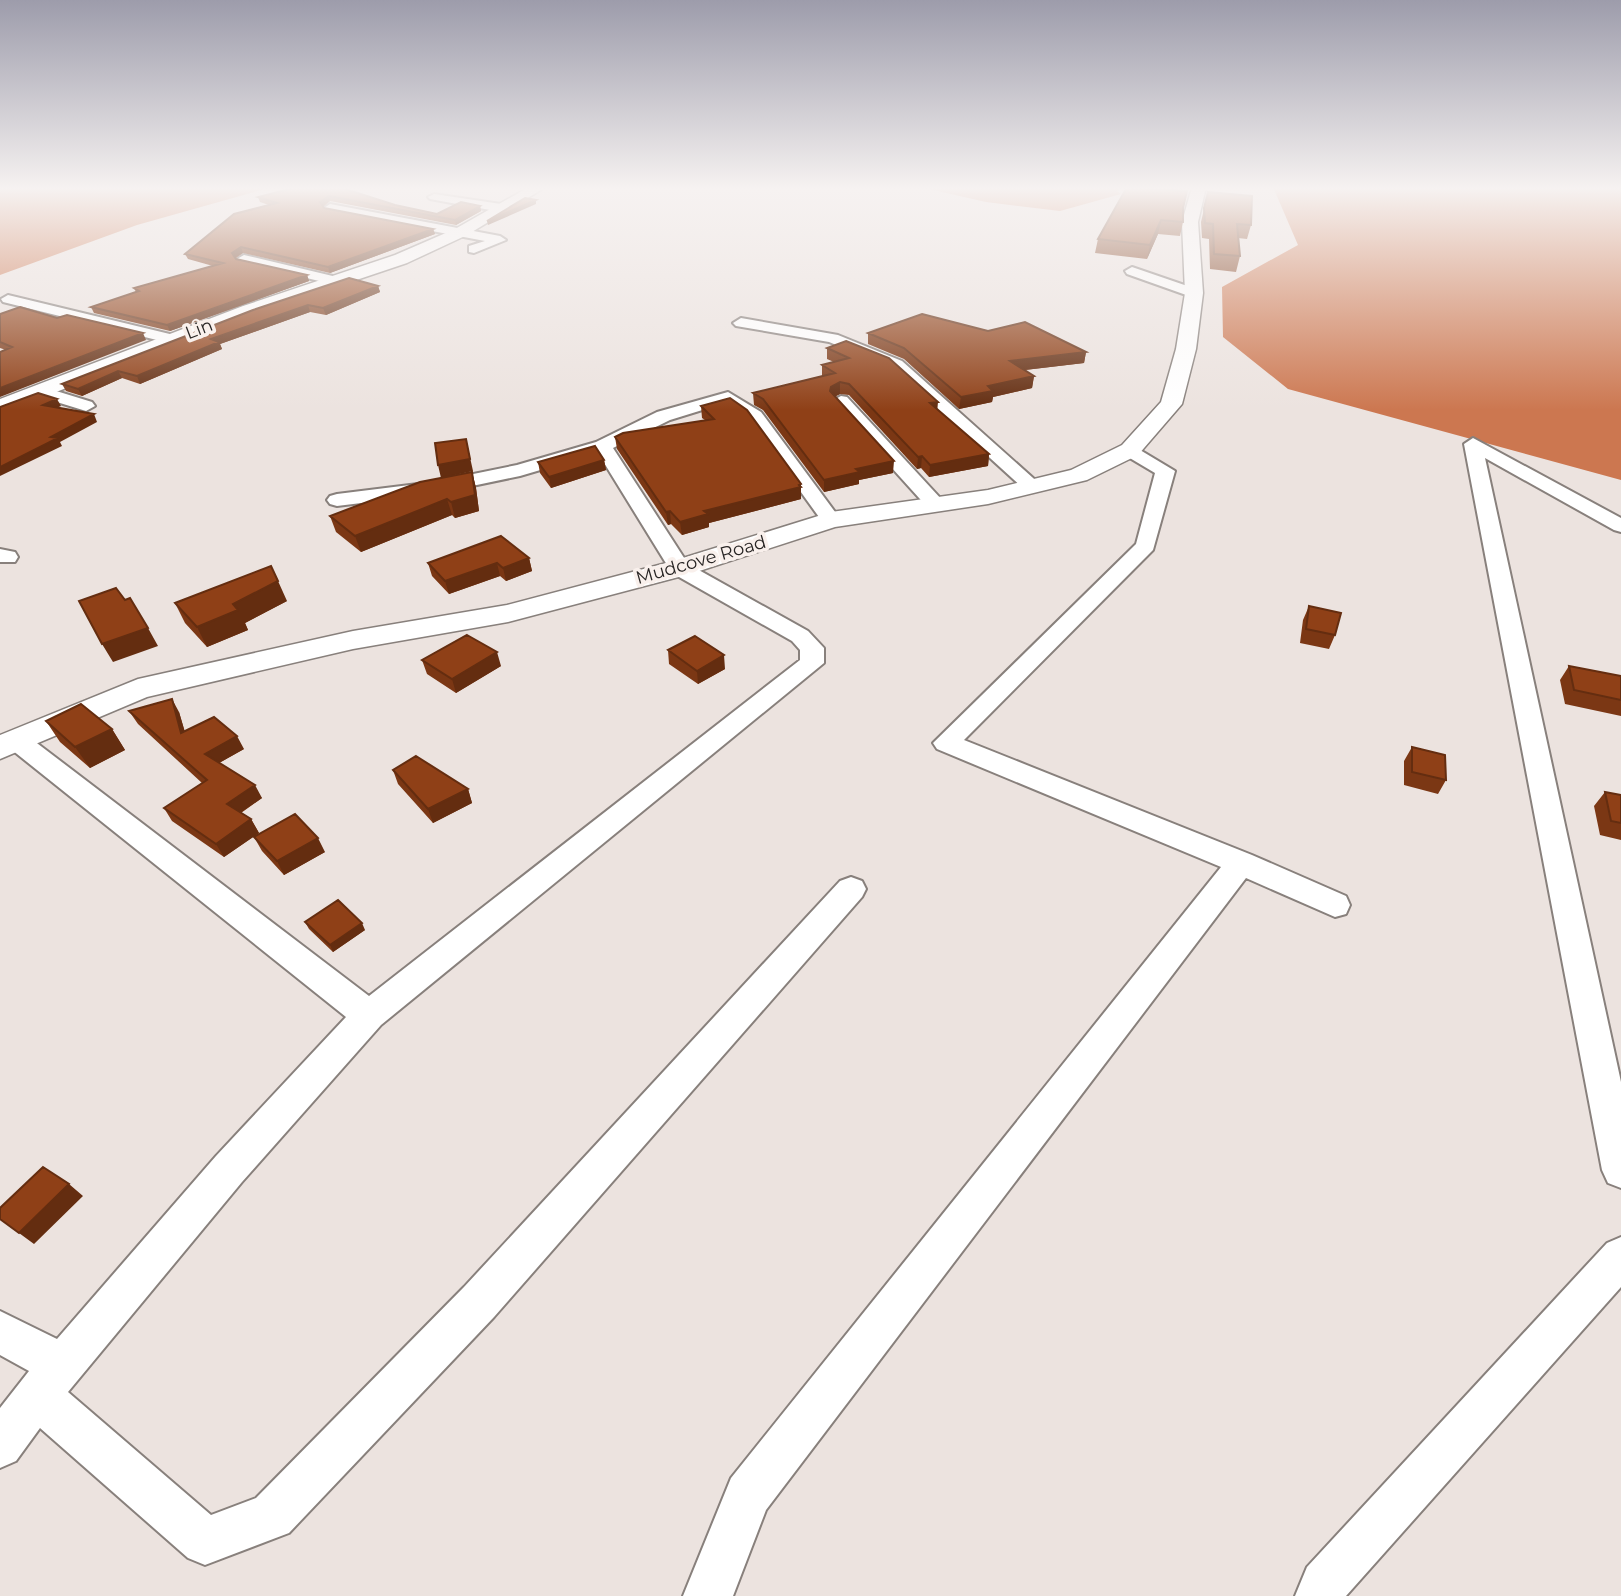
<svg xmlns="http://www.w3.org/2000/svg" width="1621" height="1596" font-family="Montserrat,sans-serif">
	<rect width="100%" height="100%" fill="#ece3df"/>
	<path fill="#cc7750" d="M0,187H272L137,225L0,275Z
		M920,187H1124L1117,191L1121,194L1060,211L986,202Z
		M1273,187H1621V480L1288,389L1223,337L1222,287L1298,245Z"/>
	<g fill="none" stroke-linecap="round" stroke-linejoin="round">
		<defs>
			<path id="minor" d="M434,194L501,204L507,208L501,212L430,199L428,197Z
				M330,204L500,236L506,240L474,253L469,252V246L485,241L326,211L324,208Z
				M244,255L341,278L343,281L336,285L239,262L237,259Z
				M1132,267L1199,290L1201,293L1194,297L1189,296L1127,274L1125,271Z
				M8,295L178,336L181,339L173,344L3,302L1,299Z
				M741,318L838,335L902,361L1042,486L1039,490H1025L890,367L829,342L736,326L733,323Z
				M40,386L92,402L95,406L86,411L34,395L32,391Z
				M728,392L761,412L841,520L838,524H824L749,420L725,403L670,420L613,448L688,564L808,631L824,648V663L381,1025L242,1182L68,1392L211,1515L256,1498L464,1287L840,881L851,877L862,881L866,889L862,897L494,1317L289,1533L205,1565L188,1558L40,1428L16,1461L0,1468V1408L29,1371L0,1355V1311L57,1339L216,1156L346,1017L7,746L3,740L7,734L16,731L25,734L369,996L800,660V650L792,641L672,573L598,453L520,476L434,494L337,506L330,504L327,500L330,496L337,494L434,482L517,465L596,442L657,412Z
				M841,396L847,397L943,501L946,505L943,509H929L835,405L832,401Z
				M1473,438L1621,518V532L1614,530L1485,458L1621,1082V1188L1608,1183L1602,1170L1464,444Z
				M1130,444L1175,471L1153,550L964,740L1252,855L1346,896L1350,905L1346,914L1335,917L1246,878L766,1510L733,1596H683L731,1478L1221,867L937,749L933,743L1136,544L1155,473L1123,454L1121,450L1123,446Z
				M0,549L15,552L18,557L15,562H0Z
				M1621,1237V1287L1346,1596H1295L1307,1567L1607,1243Z"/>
			<path id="tertiary" d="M529,187H546L467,235L407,263L255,314L0,414V399L243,306L395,255L455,229Z
				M1192,187H1206L1198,222L1203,293L1196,349L1182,404L1138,455L1087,480L988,504L835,527L690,574L508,622L353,649L147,697L0,759V735L138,679L353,631L507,605L670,562L831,512L988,490L1071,470L1122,445L1161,402L1176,349L1185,293L1182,222Z"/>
		</defs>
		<use href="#minor" stroke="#88807c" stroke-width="4"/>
		<use href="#tertiary" stroke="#88807c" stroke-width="3"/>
		<use href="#minor" fill="#fff" fill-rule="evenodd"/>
		<use href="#tertiary" fill="#fff" fill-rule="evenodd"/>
	</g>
	<path fill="#7b3714" d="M297,187L437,214L480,206L481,211L456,225L330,201L323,207L324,208L433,229L435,234L330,273L243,253L236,258V259L307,275L309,281L170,331L94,313L91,307L136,292L134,288L213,266L188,259L185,254L269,205L260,202L258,197Z
		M1208,192L1251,225L1247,239L1238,238L1240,256L1236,272L1210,269L1209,239L1202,238L1201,222Z
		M1183,210V222L1180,236L1158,234L1147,259L1095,253L1098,239Z
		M378,286L380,292L326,315L310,312L220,344L222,349L140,384L122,378L82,396L66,391L62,384L253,310Z
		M0,314L57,318L146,340L6,350L0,348Z
		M988,331L1086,352L1084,363L1025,370L1034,376L1032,388L993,397L992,402L959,409L904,359L868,344V333Z
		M846,341L937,409L989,454L988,466L929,477L921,468L917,469L849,395L840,394L835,396L893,473L859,480V484L824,492L763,410L754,405L753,393L822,376V365L834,362L827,359V348Z
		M701,406L801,484V499L709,523V527L682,535L671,524L668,525L617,449L615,437L705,420L702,418Z
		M604,460L606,470L551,488L540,473L538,462Z
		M472,472L476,488L479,511L455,518L452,515L361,552L336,532L330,516Z
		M529,558L532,571L506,581L500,576L449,594L432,576L428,563Z
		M287,601L245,623L248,630L207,647L185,623L175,603Z
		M1309,606L1335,635L1329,649L1300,643L1303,620Z
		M668,650L725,669L698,684L669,664Z
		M422,660L501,666L456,693L427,674Z
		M1569,666L1621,676V716L1565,704L1560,680Z
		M129,711L179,712L185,732L244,749L219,763L262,798L241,813L251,819L259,833L224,857L172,821L164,808L202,783L138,724Z
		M46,721L112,729L125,750L90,768L60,742Z
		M1412,747L1446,780L1438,794L1404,785V761Z
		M393,770L468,789L472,803L433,823L398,784Z
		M1605,792L1621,795V840L1600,835L1594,806Z
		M254,837L325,852L284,875L262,851Z
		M305,922L365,930L333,952L309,929Z"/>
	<path fill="#642d10" d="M329,196L330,201L321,207L320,202Z
		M536,200V204L488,225L487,221Z
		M480,206L481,211L456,225L455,220Z
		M1161,220L1158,234L1147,259L1150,245Z
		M433,229L435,234L330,273L328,267Z
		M241,247L243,253L234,258L232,253Z
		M307,275L309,281L170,331L167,325Z
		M378,286L380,292L326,315L323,308Z
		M308,305L310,312L220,344L222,349L140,384L137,376L211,339Z
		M143,333L146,340L0,397V388Z
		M1086,352L1084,363L1008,372L1010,361Z
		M118,371L122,378L82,396L78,389Z
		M1034,376L1032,388L993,397L992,402L959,409L961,397L988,386Z
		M840,382V394L831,399V387Z
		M57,399L61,406L47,412L43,405Z
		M938,402L937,413L930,403Z
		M94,414L97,422L60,442L62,446L0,476V467L51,437Z
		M466,439L473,471L441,478L438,465Z
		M989,454L988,466L929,477L930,465Z
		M922,456L921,468L917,469L918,457Z
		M604,460L606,470L551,488L549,477Z
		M894,461L893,473L859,480V484L824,492V480L856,469Z
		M472,472L476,488L479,511L455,518L451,502Z
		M801,484V499L709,523V527L682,535L680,522L704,511Z
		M447,499L452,515L361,552L355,536Z
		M670,511L671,524L668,525L666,512Z
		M529,558L532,571L506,581L503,568Z
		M497,563L500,576L449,594L445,581Z
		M278,581L287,601L245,623L248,630L207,647L197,627L233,604Z
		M148,628L158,646L113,662L102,644Z
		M497,652L501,666L456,693L452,679Z
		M724,655L725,669L698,684L697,671Z
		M172,699L179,712L189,747L181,733Z
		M112,729L125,750L90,768L75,747Z
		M237,736L244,749L212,767L205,754Z
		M255,785L262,798L234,817L227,804Z
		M468,789L472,803L433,823L428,809Z
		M251,819L259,833L224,857L216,844Z
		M318,838L325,852L284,875L277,861Z
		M362,923L365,930L333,952L330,945Z
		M69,1184L83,1196L34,1244L19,1233Z"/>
	<path fill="#8f4017" stroke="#642d10" stroke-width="2" d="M297,187H339L395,205L437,214L461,202L480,206L455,220L329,196L320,202L324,208L433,229L328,267L241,247L232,253L236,259L307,275L167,325L91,307L139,291L134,288L223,263L185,254L234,214L277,203L258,197Z
		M1127,187L1187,191L1183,208V222L1161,220L1150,245L1098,239Z
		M1208,192L1252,196L1251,225L1237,224L1240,256L1214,254L1213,224L1205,223L1204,208Z
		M525,198L536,200L487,221Z
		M349,278L378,286L323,308L308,305L211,339L219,342L137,376L118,371L78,389L62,384L253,310Z
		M20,307L57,318L67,315L143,333L0,388V352L12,347L0,342V314Z
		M922,314L988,331L1025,322L1086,352L1010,361L1034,376L988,386L993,391L961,397L904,348L868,333Z
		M846,341L889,358L938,402L930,403L989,454L930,465L922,456L918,457L849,384L840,382L831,387L830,391L894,461L856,469L860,472L824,480L763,399L753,393L835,373L822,365L849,358L827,348Z
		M38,393L57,399L43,405L94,414L51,437L58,438L0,467V407Z
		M730,398L747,410L801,484L799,485L801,487L704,511L708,514L680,522L670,511L666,512L615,437L623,433L714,419L701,406Z
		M466,439L470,459L438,465L435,443Z
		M595,446L604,460L549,477L538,462Z
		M472,472L475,495L451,502L447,499L355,536L330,516L420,482Z
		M501,536L529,558L503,568L497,563L445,581L428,563Z
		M271,566L278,581L233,604L238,610L197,627L175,603Z
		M116,588L125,600L130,598L148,628L102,644L79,601Z
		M1309,606L1341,613L1335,635L1306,629Z
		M467,635L497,652L452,679L422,660Z
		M695,636L724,655L697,671L668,650Z
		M1569,666L1621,676V700L1574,690Z
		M172,699L181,733L214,717L237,736L205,754L255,785L227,804L251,819L216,844L164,808L207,780L129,711Z
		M81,704L112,729L75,747L46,721Z
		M1412,747L1445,755L1446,780L1412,772Z
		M416,756L468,789L428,809L393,770Z
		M1605,792L1621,795V823L1611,821Z
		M295,814L318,838L277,861L254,837Z
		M338,900L362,923L330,945L305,922Z
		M43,1167L69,1184L19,1233L0,1219V1208Z"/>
	<linearGradient id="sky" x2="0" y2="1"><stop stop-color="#9d9cab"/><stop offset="0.46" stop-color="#f6f2f1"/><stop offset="1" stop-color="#f6f2f1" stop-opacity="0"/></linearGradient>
	<rect width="1621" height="410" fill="url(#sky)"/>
	<g text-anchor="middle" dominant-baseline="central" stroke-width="7" stroke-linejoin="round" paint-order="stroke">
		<g font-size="18" fill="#282524" stroke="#f9f0ec">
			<text transform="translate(199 329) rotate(-21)">Lin</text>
			<text transform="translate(701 560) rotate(-16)">Mudcove Road</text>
		</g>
	</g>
</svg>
